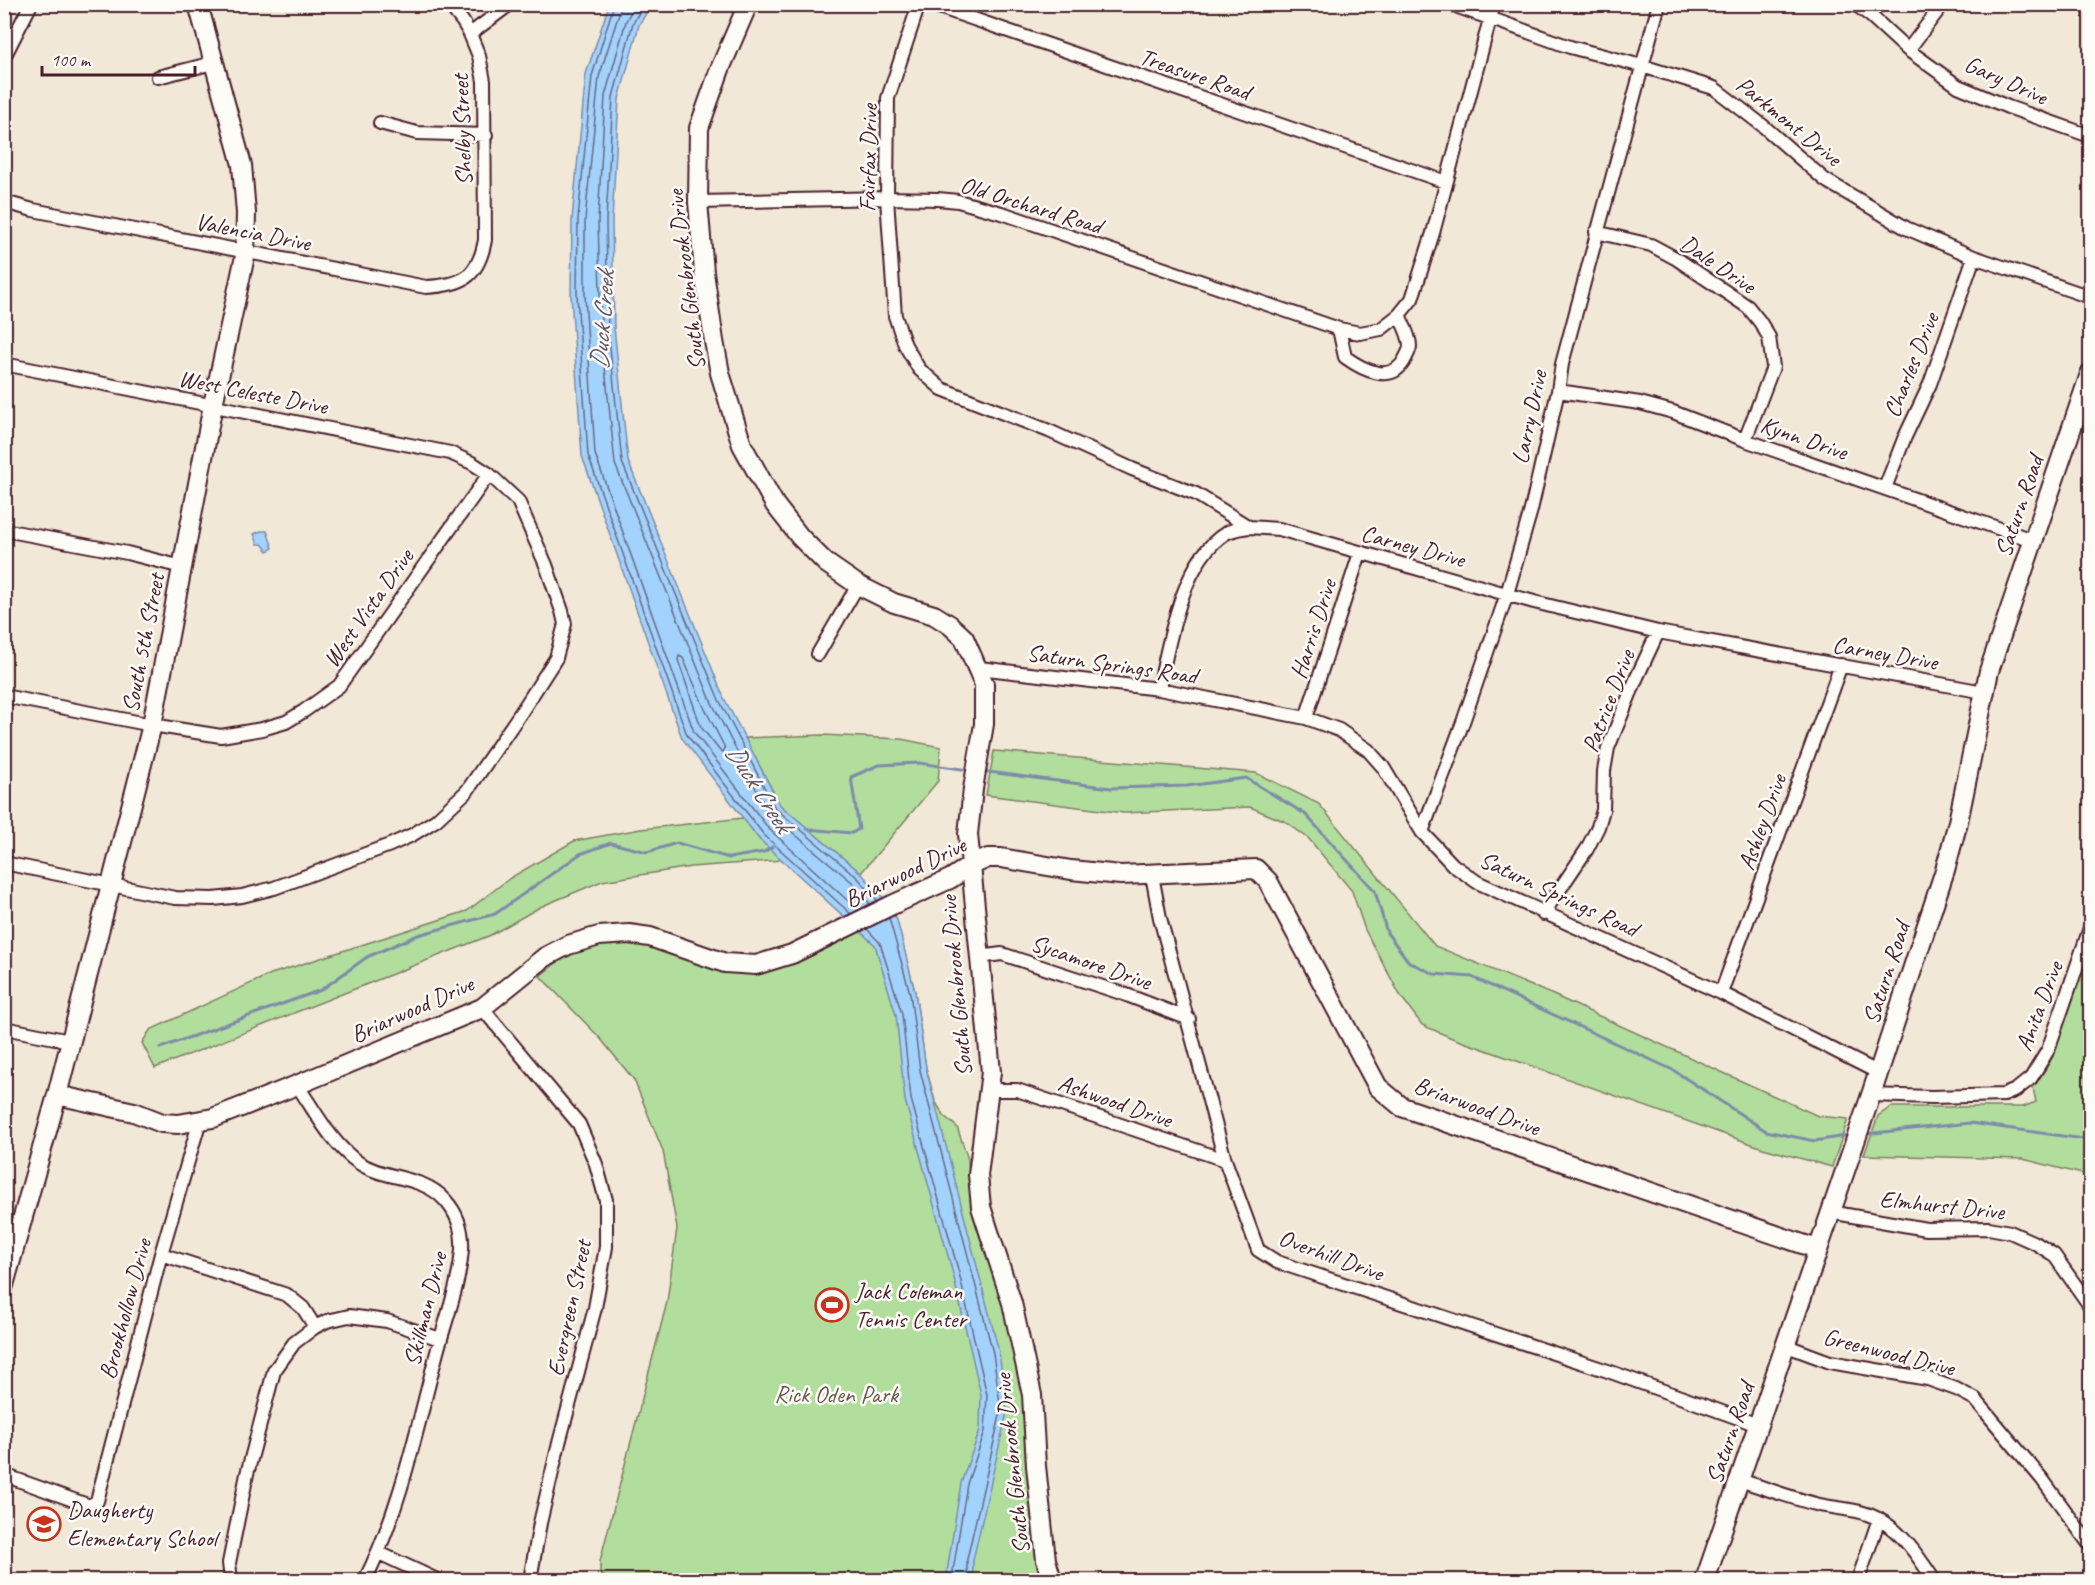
<svg xmlns="http://www.w3.org/2000/svg" width="2095" height="1585" font-family="Caveat,sans-serif">
	<rect width="100%" height="100%" fill="#f1e8d7"/>
	<filter id="ink" filterUnits="userSpaceOnUse"><feTurbulence type="fractalNoise" baseFrequency=".0167" numOctaves="2"/><feDisplacementMap in="SourceGraphic" scale="12" xChannelSelector="R" yChannelSelector="G"/><feConvolveMatrix kernelMatrix="1 2 1 2 8 2 1 2 1" color-interpolation-filters="sRGB"/></filter>
	<g filter="url(#ink)">
		<path fill="#b1de9c" stroke="#7e7e64" stroke-width="1.5" d="M823,735L901,739L941,747L938,781L861,873L780,805L745,738Z
			M994,751L1256,773L1319,804L1435,946L1551,994L1818,1116L1848,1119L1832,1167L1763,1148L1452,1038L1422,1025L1400,995L1365,930L1352,891L1309,839L1286,822L1250,807L1124,813L986,795Z
			M743,818L759,839L783,860L691,867L602,881L540,907L491,935L155,1068L142,1043L150,1030L271,974L467,911L510,878L574,841L641,829Z
			M895,915L915,992L926,1068L935,1101L944,1116L957,1127L968,1159L969,1182L979,1222L1009,1312L1025,1387L1045,1580H610L600,1574V1561L667,1302L677,1228L663,1151L634,1080L600,1038L540,976L570,952L603,942L643,943L737,971H769Z
			M2080,973L2090,976V1176L2023,1159L1864,1155L1878,1116L1891,1107H2023L2036,1102L2033,1088L2050,1062Z"/>
		<path fill="#a1d3fe" stroke="#7e8baa" stroke-width="1.5" d="M609,5H651L639,25L619,99L612,221L614,327L628,461L724,698L780,805L861,873L886,901L897,920L915,992L926,1068L999,1352L1007,1412L973,1560V1580H950L947,1572L961,1483L980,1430L981,1395L953,1274L905,1100L896,1015L875,945L759,839L682,738L582,456L571,296L572,219L586,74Z
			M261,531H267L273,548L268,551L262,544H258L254,534Z"/>
		<g fill="none" stroke-linecap="round" stroke-linejoin="round">
			<path stroke="#6d677f" stroke-width="1.5" d="M614,4L592,76L578,219L577,296L588,455L687,735L764,835L851,914
				M622,4L599,77L585,220V296L595,454L694,732L769,829L858,910
				M635,4L626,21L605,96L598,220L601,328L615,464L712,703L768,812L852,882L870,904
				M644,4L633,23L613,97L606,220L608,328L622,462L719,700L775,808L857,877L877,900
				M679,656L683,658L704,707L725,748L723,752L720,751L701,727L678,660Z
				M889,918L910,993L920,1070L993,1353L1001,1411L967,1559V1580
				M867,929L880,943L902,1014L911,1099L959,1273L987,1395L985,1431L967,1484L953,1571L955,1580"/>
			<path stroke="#7e8baa" stroke-width="3" d="M981,771L1111,788L1187,786L1246,778L1305,814L1375,891L1387,933L1409,962L1434,974L1472,977L1673,1070L1766,1131L1815,1141L1851,1135
				M807,829L852,833L859,829L851,777L879,765L919,763L969,770
				M160,1048L321,990L367,957L418,935L495,914L580,854L611,843L647,852L677,843L729,858L764,852L772,847
				M1864,1134L1970,1123L2084,1139L2090,1142"/>
			<defs>
				<path id="street" d="M919,4L888,98L887,198L895,316L905,345L919,369L942,389L1049,431L1132,469L1196,494L1249,527L1279,529L1534,602L1658,632L1984,692
					M930,4L1446,182
					M1450,4L1570,47L1642,66L1714,88L1762,125L1825,180L1906,228L1974,257L2090,297
					M1855,4L1872,17L1908,50L1958,86L2008,107L2090,136
					M470,34L510,4
					M1908,50L1943,4
					M4,57L31,4
					M158,77L213,63
					M380,123L417,133L486,135
					M4,202L33,210L426,287C462,285 478,278 485,240L484,81L479,56L470,34L463,22L449,4
					M698,202L887,198L938,199L958,201L1005,214L1339,329L1360,333L1381,329L1399,315L1412,299L1433,233L1494,4
					M1596,232L1651,245L1677,259L1748,307L1760,322L1769,337L1773,367L1745,440
					M1339,329L1345,357C1363,370 1392,385 1405,359C1407,355 1410,350 1410,346C1410,336 1403,324 1399,315
					M4,364L450,453L472,463L489,474L518,501L546,565L562,611L565,624L556,658L522,711L467,791L436,820L412,835L390,845L274,888L242,896L213,899L175,898L4,863
					M1558,391L1640,403L1673,412L1745,440L2032,540
					M1885,488L1904,439L1930,384L1974,257
					M4,530L127,553L182,567
					M818,654L858,585
					M979,668L1159,689L1306,718L1339,730L1368,750L1383,767L1422,832L1453,865L1477,882L1721,993L1879,1073
					M1159,689C1169,642 1182,560 1226,533C1233,529 1242,528 1249,527
					M4,696L152,725L221,736L262,729L286,722L304,711L339,686L489,474
					M1306,718L1360,553
					M1422,832L1463,722L1507,594L1531,510L1558,391L1562,364L1659,4
					M1152,875L1160,918L1225,1160L1258,1250L1277,1262L1608,1371L1758,1425
					M1543,914L1587,849L1598,827L1603,810L1604,771L1608,748L1637,677L1658,632
					M978,957L1002,954L1124,994L1189,1019
					M1721,993L1841,665
					M482,1008L579,1124L596,1164L606,1200V1247L595,1308L559,1443L540,1523L530,1580
					M4,1028L70,1041
					M297,1085C315,1111 332,1145 359,1163C385,1180 423,1175 445,1200C458,1214 463,1232 462,1250C459,1287 445,1321 436,1356C416,1432 400,1510 365,1580
					M989,1090H1017L1225,1160
					M1871,1095L1932,1097L2004,1095L2016,1090L2031,1078L2048,1050L2090,928
					M1830,1212L1926,1229L1989,1228L2010,1232L2037,1244L2054,1255L2090,1306
					M161,1254L287,1295L303,1308L315,1327
					M1787,1346L1830,1362L1928,1379L1956,1389L1975,1399L2042,1479L2090,1545
					M4,1475L90,1506L97,1501L161,1254L200,1120
					M1739,1480C1766,1488 1793,1499 1820,1505C1839,1509 1861,1509 1878,1519C1902,1531 1920,1559 1934,1580
					M379,1553L437,1580
					M231,1580L229,1563L247,1474L274,1371L294,1343L315,1327L327,1321L349,1316L387,1321L440,1339
					M1858,1580L1879,1519"/>
				<path id="secondary" d="M748,4L720,69L699,128L698,202L704,272L714,341L720,373L742,445L775,505L800,537L826,563L858,585L894,603L934,615L950,625L964,638L984,684V724L973,789L968,834L991,1072L978,1175L981,1207L1012,1303L1032,1395L1036,1466L1046,1560L1052,1580
					M57,1095L134,1112L162,1123L178,1124L213,1118L297,1085L482,1008L545,957L568,945L599,936L629,934L650,937L725,963L756,965L792,954L892,905L950,879L970,866L988,858H1001L1071,870L1121,875L1256,869L1268,881L1378,1087L1402,1107L1817,1249
					M4,1285L57,1095L152,725L213,405L245,256L246,213L242,165L198,4
					M1705,1580L1871,1095L1945,870L1958,822L1989,671L2090,374"/>
			</defs>
			<use href="#street" stroke="#4a1f2b" stroke-width="16"/>
			<use href="#secondary" stroke="#4a1f2b" stroke-width="22"/>
			<use href="#street" stroke="#fdfcf7" stroke-width="12"/>
			<use href="#secondary" stroke="#fdfcf7" stroke-width="18"/>
		</g>
	</g>
	<defs>
		<symbol id="stadium-ring" viewBox="-11 -11 22 22"><circle r="9.5" fill="#fdfcf7" stroke="#c8321e" stroke-width="1.5"/><path d="M0-5a6.5 5 0 1 0 0 10a6.5 5 0 1 0 0-10ZM-3.5-1.8h7v3.6h-7Z" fill="#c8321e"/></symbol>
		<symbol id="school-ring" viewBox="-11 -11 22 22"><circle r="9.5" fill="#fdfcf7" stroke="#c8321e" stroke-width="1.5"/><path d="M0-5L7-2L0 1L-7-2ZM-4 1L0 2.5L4 1V4Q0 6-4 4Z" fill="#c8321e"/></symbol>
	</defs>
	<g fill-rule="evenodd">
		<use href="#stadium-ring" x="813" y="1286" width="38" height="38"/>
		<use href="#school-ring" x="25" y="1505" width="38" height="38"/>
	</g>
	<g text-anchor="middle" dominant-baseline="central" stroke-width="5" stroke-linejoin="round" paint-order="stroke">
		<g font-size="24" fill="#4a1f2b" stroke="#fdfcf7">
			<text transform="translate(1195 74) rotate(19)">Treasure Road</text>
			<text transform="translate(2006 80) rotate(24)">Gary Drive</text>
			<text transform="translate(1789 121) rotate(39)">Parkmont Drive</text>
			<text transform="translate(462 130) rotate(-92)">Shelby Street</text>
			<text transform="translate(868 158) rotate(-89)">Fairfax Drive</text>
			<text transform="translate(1031 205) rotate(17)">Old Orchard Road</text>
			<text transform="translate(253 232) rotate(11)">Valencia Drive</text>
			<text transform="translate(1718 264) rotate(34)">Dale Drive</text>
			<text transform="translate(686 280) rotate(-97)">South Glenbrook Drive</text>
			<text transform="translate(1911 365) rotate(-68)">Charles Drive</text>
			<text transform="translate(253 392) rotate(11)">West Celeste Drive</text>
			<text transform="translate(1529 417) rotate(-78)">Larry Drive</text>
			<text transform="translate(1804 438) rotate(19)">Kynn Drive</text>
			<text transform="translate(2019 506) rotate(-71)">Saturn Road</text>
			<text transform="translate(1413 546) rotate(15)">Carney Drive</text>
			<text transform="translate(368 608) rotate(-55)">West Vista Drive</text>
			<text transform="translate(1313 629) rotate(-72)">Harris Drive</text>
			<text transform="translate(143 643) rotate(-79)">South 5th Street</text>
			<text transform="translate(1885 653) rotate(10)">Carney Drive</text>
			<text transform="translate(1112 664) rotate(8)">Saturn Springs Road</text>
			<text transform="translate(1608 701) rotate(-69)">Patrice Drive</text>
			<text transform="translate(1762 822) rotate(-70)">Ashley Drive</text>
			<text transform="translate(905 872) rotate(-26)">Briarwood Drive</text>
			<text transform="translate(1559 894) rotate(25)">Saturn Springs Road</text>
			<text transform="translate(1091 962) rotate(19)">Sycamore Drive</text>
			<text transform="translate(1886 973) rotate(-72)">Saturn Road</text>
			<text transform="translate(956 986) rotate(-95)">South Glenbrook Drive</text>
			<text transform="translate(2039 1006) rotate(-69)">Anita Drive</text>
			<text transform="translate(412 1009) rotate(-24)">Briarwood Drive</text>
			<text transform="translate(1115 1101) rotate(19)">Ashwood Drive</text>
			<text transform="translate(1477 1106) rotate(20)">Briarwood Drive</text>
			<text transform="translate(1942 1205) rotate(6)">Elmhurst Drive</text>
			<text transform="translate(1331 1255) rotate(20)">Overhill Drive</text>
			<text transform="translate(569 1308) rotate(-78)">Evergreen Street</text>
			<text transform="translate(125 1309) rotate(-75)">Brookhollow Drive</text>
			<text transform="translate(425 1309) rotate(-76)">Skillman Drive</text>
			<text transform="translate(1889 1352) rotate(14)">Greenwood Drive</text>
			<text transform="translate(1730 1433) rotate(-71)">Saturn Road</text>
			<text transform="translate(1012 1464) rotate(-96)">South Glenbrook Drive</text>
		</g>
		<g font-size="24" fill="#4a1f2b" stroke="#fdfcf7" text-anchor="start">
			<text x="855" y="1291">Jack Coleman<tspan x="855" dy="28">Tennis Center</tspan></text>
			<text x="67" y="1510">Daugherty<tspan x="67" dy="28">Elementary School</tspan></text>
		</g>
		<g font-size="24" fill="#69584d" stroke="#fdfcf7">
			<text x="836" y="1394">Rick Oden Park</text>
		</g>
		<g font-size="26" font-style="italic" fill="#64556a" stroke="#fdfcf7">
			<text transform="translate(602 320) rotate(-86)">Duck Creek</text>
			<text transform="translate(759 788) rotate(57)">Duck Creek</text>
		</g>
	</g>
	<rect width="2095" height="1585" fill="none" stroke="#fdfcf7" stroke-width="24"/>
	<rect x="12" y="12" width="2071" height="1561" fill="none" stroke="#4a1f2b" stroke-width="2" filter="url(#ink)"/>
	<path d="M42 66v9h153v-9" fill="none" stroke="#4a1f2b" stroke-width="3"/>
	<text x="51" y="66" font-size="18" fill="#4a1f2b" stroke="#fdfcf7" stroke-width="4.5" paint-order="stroke">100 m</text>
</svg>
